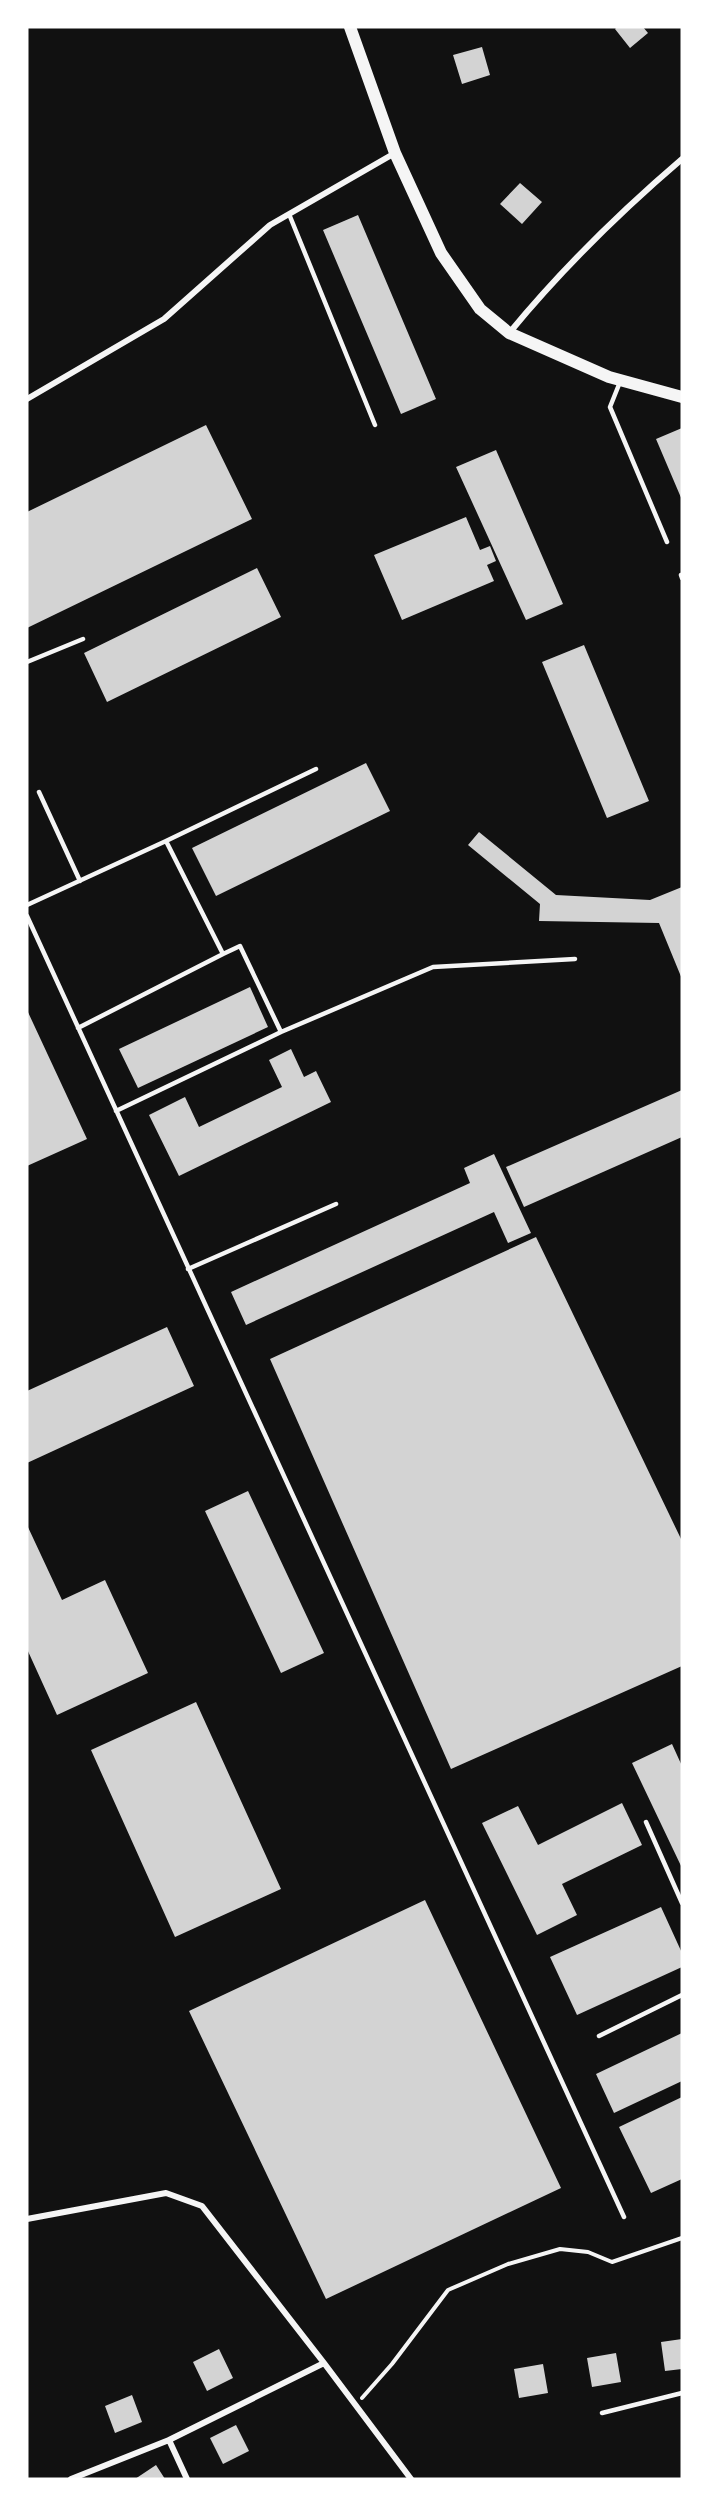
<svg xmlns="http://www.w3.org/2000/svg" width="709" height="2506" font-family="'Source Serif 4',serif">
	<rect width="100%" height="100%" fill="#111"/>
	<path fill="#d3d3d3" d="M617,27H643L648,33L630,48L615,29Z
		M482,47L490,75L462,84L453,55Z
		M520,183L542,202L522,224L500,204Z
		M358,215L436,399L401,414L323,230Z
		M206,425L252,519L27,628V512Z
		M682,428V500L656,439Z
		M496,450L563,604L526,620L456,467Z
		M466,517L480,550L490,546L496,561L487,565L494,581L402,620L374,555Z
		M257,568L281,617L107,702L84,653Z
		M584,645L649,801L607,818L542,662Z
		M366,763L390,811L216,896L192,848Z
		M479,832L556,895L650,900L682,887V979L659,923L539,921L540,904L468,845Z
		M250,987L268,1027L138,1088L119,1049Z
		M27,1010L87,1139L27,1166Z
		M291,1049L304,1077L316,1071L331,1102L179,1176L149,1115L185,1097L199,1127L282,1087L269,1060Z
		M682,1090V1137L524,1207L506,1167Z
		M494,1154L531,1233L508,1243L494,1212L246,1325L231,1292L470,1183L464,1168Z
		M536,1237L682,1541V1666L451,1769L270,1359Z
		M167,1327L194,1386L27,1463V1391Z
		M248,1491L324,1653L281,1673L205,1511Z
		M27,1525L62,1600L105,1580L148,1673L57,1715L27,1649Z
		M196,1702L281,1889L175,1937L91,1750Z
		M672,1744L682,1766V1868L632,1763Z
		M622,1803L642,1845L562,1884L577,1915L537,1935L482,1823L518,1806L538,1845Z
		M425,1900L561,2188L326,2299L189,2011Z
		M661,1907L682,1953V1967L577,2015L550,1957Z
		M682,2033V2081L614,2113L596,2074Z
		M682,2097V2179L651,2193L619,2127Z
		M682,2339V2369L665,2371L661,2342Z
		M219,2349L233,2378L207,2391L193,2362Z
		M616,2353L621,2382L592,2387L587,2358Z
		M543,2364L548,2393L519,2398L514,2369Z
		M132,2395L142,2422L115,2433L105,2406Z
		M236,2425L249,2451L223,2464L210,2438Z
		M156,2465L165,2479H135Z"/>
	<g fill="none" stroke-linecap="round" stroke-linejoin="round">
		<path stroke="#f5f5f5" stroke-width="4" d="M362,2398L392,2364L448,2290L508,2264L560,2249L588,2252L612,2262L682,2238"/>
		<path stroke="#f5f5f5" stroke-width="4.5" d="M289,214L375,425
			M620,382L610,407L667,542
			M681,575L682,578
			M27,662L83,639
			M39,792L80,881
			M27,905L166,841
			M27,916L624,2217
			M78,1028L223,954L166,841L316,769
			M281,1032L433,967L575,959
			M116,1111L281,1032L240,946L223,954
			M188,1269L336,1204
			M646,1822L682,1903
			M599,2036L682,1995
			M602,2413L682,2393"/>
		<path stroke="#f5f5f5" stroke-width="6" d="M510,332C562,269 620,212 682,159
			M27,399L164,319L270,225L395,153
			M27,2219L166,2193L202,2206L324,2363L411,2479
			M169,2440L324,2363
			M71,2479L169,2440L187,2479"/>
		<path stroke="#f5f5f5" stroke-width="12" d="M350,27L395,153L441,253L480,309L509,333L609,377L682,397"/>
	</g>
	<rect width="709" height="2506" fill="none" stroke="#ffffff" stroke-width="57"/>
</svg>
